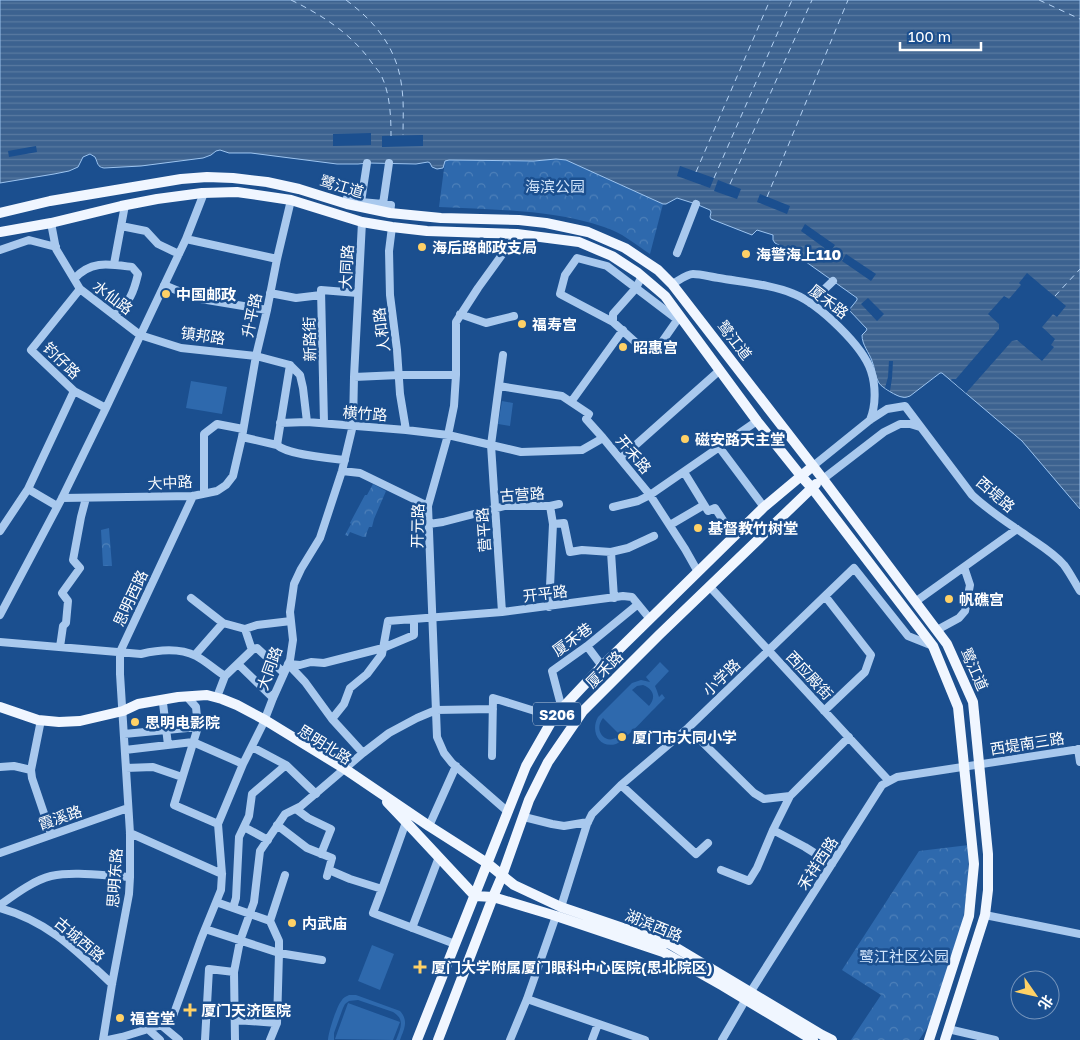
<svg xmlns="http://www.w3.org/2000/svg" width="1080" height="1040" font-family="'Golos Text','Noto Sans SC',sans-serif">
	<defs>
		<pattern id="park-crowns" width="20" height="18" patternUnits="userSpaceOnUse" patternTransform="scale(1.25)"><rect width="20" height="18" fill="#2e69ad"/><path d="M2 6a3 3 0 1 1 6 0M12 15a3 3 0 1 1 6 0" fill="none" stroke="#4d80b9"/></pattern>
		<pattern id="water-rules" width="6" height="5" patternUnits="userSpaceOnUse" patternTransform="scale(1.25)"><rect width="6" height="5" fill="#3c6290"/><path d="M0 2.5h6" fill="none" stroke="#597aa1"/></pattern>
	</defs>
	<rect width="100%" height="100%" fill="#1b4f8f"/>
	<path fill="#2e69ad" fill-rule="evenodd" d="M191,381L227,387L222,414L186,408Z
		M502,401L513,403L510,426L498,424Z
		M660,662L669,671L655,686L657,691L659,697L662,694L665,698C656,706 625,741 616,744C599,749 590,731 598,717L632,683L641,680L650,682L646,677ZM643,685C654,689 656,698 649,706L632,690L637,686ZM603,718L620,735C608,747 592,732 603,718Z
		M372,945L394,954L380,990L358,981Z
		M349,995H356L400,1011C409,1021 404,1029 400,1040H396C400,1029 406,1020 393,1012L358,1000L349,1001L345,1004L343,1008L334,1033V1040H328C328,1033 337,1005 342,1000C344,997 345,997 349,995Z
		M348,1003L400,1022L393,1040L335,1039Z"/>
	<path fill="url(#park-crowns)" d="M556,159L566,160L663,204L650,254C635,244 621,232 604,227C551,209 494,210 439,207L445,161L446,160L534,161Z
		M373,484L386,491L374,519L372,527H369L367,532L366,537H363L350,532L348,536L345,535L351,524L350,523L365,495H367Z
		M109,528L112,566H103L101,530Z
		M969,845L968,884L963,920L929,1025L919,1040H851L881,995L842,970L919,851Z"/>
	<path fill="url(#water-rules)" stroke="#9cc4f0" d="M0,0H1080V509L1022,441L942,373H940L910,396C907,397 905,398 902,397C898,397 881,387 879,383C875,377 875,368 872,361C869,352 862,345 862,335L866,331L867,329L849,310L857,300V298L792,252L775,243L773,240V235L757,230L752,235L711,219L710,217L711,212L710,210L696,204L677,198L666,204H663L566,160L556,159L534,161L449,160L445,161L443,168L437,169L432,167L430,163L428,162L416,164L368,163L358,164H337L251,153H229L220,150L216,151L211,155L203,158L141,166L104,168C97,167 98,163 95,157L90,154L83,157L78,167L69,171L54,174L0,183Z"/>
	<path fill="#1b4f8f" d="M371,133V145L333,146V134Z
		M423,135V146L382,147V136Z
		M36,146L37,152L9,157L8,151Z
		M680,166L714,178L710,188L677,176Z
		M718,180L741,189L737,199L714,191Z
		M760,194L790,206L787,214L757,202Z
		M805,224L835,245L830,252L801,231Z
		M846,254L876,274L871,281L842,261Z
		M1027,273L1066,306L1057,317L1053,314L1042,327L1055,339L1051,345L1054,347L1042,361L1017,340L1012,341L966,393L951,380L952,379H956L999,329V324L988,314L1004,296L1009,299L1021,285L1019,283Z
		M868,298L884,314L877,321L861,304Z
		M889,361H893L892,378L890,391L885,388L888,377Z"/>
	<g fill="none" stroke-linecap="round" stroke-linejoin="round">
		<path stroke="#b5d3f5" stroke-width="1" stroke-dasharray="6 5" stroke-linecap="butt" d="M291,0C322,15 352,34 372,63C375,67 379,71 381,75C390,93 391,116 391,136
			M346,0C377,23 398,50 402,89C404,104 403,120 403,135
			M1039,0L1080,19
			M696,172L770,0
			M714,178L792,0
			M730,184L812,0
			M767,197L848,0
			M1055,296L1080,269"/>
		<path stroke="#a9c9ee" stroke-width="8" d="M389,163L383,204L391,205L390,213
			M361,202L383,204
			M347,204V198L361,202L367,163
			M51,223L56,249L80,289L140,335L181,348L256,356L290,365L300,375L303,388L307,422
			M121,226L146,231L158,244L179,254
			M392,227L389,251L390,295L397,350L400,394L406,430
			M186,239L277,259
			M0,250L29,240L56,247
			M677,253L696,204
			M114,264L125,205
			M642,276L636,288L613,314V322L643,349H657L680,316
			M74,279C91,260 109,264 132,267L138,274C133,295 130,300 115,316
			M672,284C678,281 687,274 693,274C701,274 711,277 719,278C742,282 774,285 794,294C819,304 863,346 871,371C876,386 876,406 870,420
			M164,285L195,298L267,310
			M80,289L31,350L74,391L106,408
			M270,293L296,298L321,295
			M810,303L833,281
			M460,314L486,323L514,316
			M613,322L560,294L565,275L577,258L607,266L678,320
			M354,377L399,375H456
			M499,386L562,396L589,414L586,419L603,438
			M571,402L623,330
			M280,423L307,422L406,430L448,435L521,452L582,450L603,438L650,495L685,549L698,572
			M324,423L321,290L358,293
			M242,437L277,445L290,365
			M277,445C288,455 328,458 345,460
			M719,447L764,507
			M621,458L720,370
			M813,466L870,420L887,409L905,406L972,495C989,511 1008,523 1027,536C1040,545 1054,553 1064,565C1070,573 1075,583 1080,591
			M342,471L360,473L428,506
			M684,472L708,511L715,508L734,537
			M823,479L884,432L900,424H910L920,427
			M28,489L57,506
			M204,493V434L217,424L243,429
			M62,498L193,496L217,491L226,485L233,476L242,437L256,356L267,310L277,259L291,200
			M613,507L638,501L650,495L757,421
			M429,524L443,522L505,506H550L559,504
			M553,524L564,523L570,552L582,550L611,552L628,548L654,536
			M670,525L704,505
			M0,531L28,489L74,391
			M611,552L614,598
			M710,587L889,781
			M191,598L223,623L245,629L257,625L291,621
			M915,602L1017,529
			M549,607L553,524L550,506
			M502,612L491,445L503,355
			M0,615L62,498L106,408L186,239L204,193
			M245,629L252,650
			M937,630L959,618L965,611L970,585L964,567
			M0,642L141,654C158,650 180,648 196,656C206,661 215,670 225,676
			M587,646L602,666
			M60,647L63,626L66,623L68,601L62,593L80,568L73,560L81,517L86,498
			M195,655L223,623
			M238,664L273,698
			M288,664L300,665L311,662L324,663L383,648L414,635V619
			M288,664L305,682L332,719L363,753
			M217,697L225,676L252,650L257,648L284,673
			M189,699L196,707L198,727L174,805L218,824
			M163,703L168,745
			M562,709L552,671L587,646L637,605
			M824,711L865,672L871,655L825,596
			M332,719L344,704L350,688L367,674L382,654L388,621L502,612L623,596L632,597L650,619
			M40,725L31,770L32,778L51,834
			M688,728L754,793L764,799L790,796L849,737
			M124,734L198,727
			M252,747L286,765L316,794
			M1078,749L1080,762
			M125,750L193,742L243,764
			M492,756L493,698L554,717
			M0,767L14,766L31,770
			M126,768L153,767L182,777
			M621,785L696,854L708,843
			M296,809L308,818L331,829L321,854
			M507,811L452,763L444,753L437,737L428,506L448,435L454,406L456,375V322L478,288L517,234
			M524,817L552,824L564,826L588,822
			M277,825L307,848L332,858L327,876
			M429,826L456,766
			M244,827L268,840
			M773,830L805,847L832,864
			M130,833L222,874
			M0,853L128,808
			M329,870L350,879L382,889L406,822
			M721,870L749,881L757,868L773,830L790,796
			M382,889L373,913L455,944
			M216,902L270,921L279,941V953L322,960
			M0,905C14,895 34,880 51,876C75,871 105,876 130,877
			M561,907L587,824L592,814L621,785L688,728L854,568L908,636L933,646
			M0,908C48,921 77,951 112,984
			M233,908L236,898L239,837L249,816L252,794L286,765
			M985,915L1080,934
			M270,921L285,875
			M412,928L439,857
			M205,929L279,953L277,1023L270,1040
			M527,999L645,1040
			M235,1020L277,1023
			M161,1025L179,1040
			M148,1029L160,1040
			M948,1029L995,1040
			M103,1040L112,984L129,894L130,877V833L120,674V652L193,496
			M108,1040L122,1037L161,1025L173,1016L201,939L221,890L222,874L218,824L243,764L263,724L273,698L290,660L293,640L290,612L294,584L301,569L320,538L342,471L353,425L354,377L362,222
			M205,1040L209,969L234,972
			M235,1040L234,972L240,941L254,902L260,851L285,814L301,806L363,753L389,733L417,718L436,710L493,709
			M510,1040L527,999L556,916
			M592,1040L598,1024
			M722,1040L746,999L882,785L897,777L1080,749"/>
		<path stroke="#f0f6ff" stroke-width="10" d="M0,213L50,201L181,179L207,177L233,178L267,182L299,189L347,204L390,213L441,218L519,220L546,223L588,232L625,248L658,270L672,284L823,479L947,644L973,702L988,854V890L985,915L945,1040
			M0,232L51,223L121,206L157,199L202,193L237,192L291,200L362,222L392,227L427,231L517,234L579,242L612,256L638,273L665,296L757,421L801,476L812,488L933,646L958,707L974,864L969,916L929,1040
			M0,707L38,720L59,722L80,721L123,711L138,704L178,697L207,695L222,699L237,705L265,720L345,769L429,826L487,863L514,885L561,907L670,944L822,1035L832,1040
			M387,802L406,822L475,896L493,897L556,916L663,952L723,986L813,1040
			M417,1040L526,766L554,717L602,666L764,507L813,466
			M438,1040L493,897L502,876L529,800L548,762L583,711L659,635L816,484"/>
	</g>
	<g fill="#ffd166" stroke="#1b4f8f" stroke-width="2">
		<circle cx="422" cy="247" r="5"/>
		<circle cx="746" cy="254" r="5"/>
		<circle cx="166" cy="294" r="5"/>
		<circle cx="522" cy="324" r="5"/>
		<circle cx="623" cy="347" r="5"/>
		<circle cx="685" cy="439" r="5"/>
		<circle cx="698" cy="528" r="5"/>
		<circle cx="949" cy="599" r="5"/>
		<circle cx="135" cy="722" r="5"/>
		<circle cx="622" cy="737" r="5"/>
		<circle cx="292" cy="923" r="5"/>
		<path d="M417.5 959.5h5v5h5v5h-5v5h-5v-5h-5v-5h5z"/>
		<path d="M187.5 1002.5h5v5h5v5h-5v5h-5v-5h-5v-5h5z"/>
		<circle cx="120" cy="1018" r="5"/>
	</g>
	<g text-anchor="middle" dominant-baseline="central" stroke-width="5" stroke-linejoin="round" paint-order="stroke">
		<rect fill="#1b4f8f" stroke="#bbcadd" stroke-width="1" x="533" y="702.5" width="48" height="23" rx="4"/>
		<g font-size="14" font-weight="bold" fill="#fff">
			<text x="557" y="714">S206</text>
		</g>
		<g font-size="15" fill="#fff" stroke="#1b4f8f">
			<text transform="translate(342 186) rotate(16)">鹭江道</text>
			<text transform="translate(346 267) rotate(-87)">大同路</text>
			<text transform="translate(113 297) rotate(37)">水仙路</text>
			<text transform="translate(829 301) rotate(38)">厦禾路</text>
			<text transform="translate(251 315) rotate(-78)">升平路</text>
			<text transform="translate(381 330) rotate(-97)">人和路</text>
			<text transform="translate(203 335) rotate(8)">镇邦路</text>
			<text transform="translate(309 339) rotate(-91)">新路街</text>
			<text transform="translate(735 340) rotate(52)">鹭江道</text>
			<text transform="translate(62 360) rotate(44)">钓仔路</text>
			<text transform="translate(365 413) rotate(4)">横竹路</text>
			<text transform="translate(634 454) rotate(50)">开禾路</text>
			<text transform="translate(170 482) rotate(-3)">大中路</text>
			<text transform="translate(522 494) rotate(-4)">古营路</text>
			<text transform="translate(996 494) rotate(41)">西堤路</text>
			<text transform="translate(417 526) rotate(-89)">开元路</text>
			<text transform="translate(483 530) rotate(-94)">营平路</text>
			<text transform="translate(545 593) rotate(-7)">开平路</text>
			<text transform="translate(130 598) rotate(-65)">思明西路</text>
			<text transform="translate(572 639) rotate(-36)">厦禾巷</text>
			<text transform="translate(269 668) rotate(-70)">大同路</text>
			<text transform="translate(604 669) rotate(-45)">厦禾路</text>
			<text transform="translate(975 669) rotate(66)">鹭江道</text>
			<text transform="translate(810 675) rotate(47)">西应殿街</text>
			<text transform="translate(721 677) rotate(-44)">小学路</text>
			<text transform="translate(1027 743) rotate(-9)">西堤南三路</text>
			<text transform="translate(325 744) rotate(32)">思明北路</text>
			<text transform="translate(60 817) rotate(-19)">霞溪路</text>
			<text transform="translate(817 863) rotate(-57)">禾祥西路</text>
			<text transform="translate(114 878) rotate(-86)">思明东路</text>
			<text transform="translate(654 925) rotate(22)">湖滨西路</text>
			<text transform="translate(80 939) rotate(40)">古城西路</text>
		</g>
		<g font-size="15" fill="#cfe3fa" stroke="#1b4f8f">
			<text x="555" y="186">海滨公园</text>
			<text x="904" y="956">鹭江社区公园</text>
		</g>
		<g font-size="15" font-weight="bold" fill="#fff" stroke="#1b4f8f" text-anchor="start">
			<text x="432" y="247">海后路邮政支局</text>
			<text x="756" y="254">海警海上110</text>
			<text x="176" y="294">中国邮政</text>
			<text x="532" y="324">福寿宫</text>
			<text x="633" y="347">昭惠宫</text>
			<text x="695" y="439">磁安路天主堂</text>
			<text x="708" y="528">基督教竹树堂</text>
			<text x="959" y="599">帆礁宫</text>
			<text x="145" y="722">思明电影院</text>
			<text x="632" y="737">厦门市大同小学</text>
			<text x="302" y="923">内武庙</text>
			<text x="431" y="967">厦门大学附属厦门眼科中心医院(思北院区)</text>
			<text x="201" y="1010">厦门天济医院</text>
			<text x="130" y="1018">福音堂</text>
		</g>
	</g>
	<g transform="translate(1035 995) rotate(124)"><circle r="24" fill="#1b4f8f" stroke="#7695bc"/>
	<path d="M0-4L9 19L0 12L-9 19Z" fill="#ffd166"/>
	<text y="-8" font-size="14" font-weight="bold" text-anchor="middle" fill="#ffffff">北</text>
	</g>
	<path d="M900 42v8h81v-8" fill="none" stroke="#ffffff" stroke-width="2.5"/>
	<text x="908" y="42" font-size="15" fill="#ffffff" stroke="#1b4f8f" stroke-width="4" paint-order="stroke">100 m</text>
</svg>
